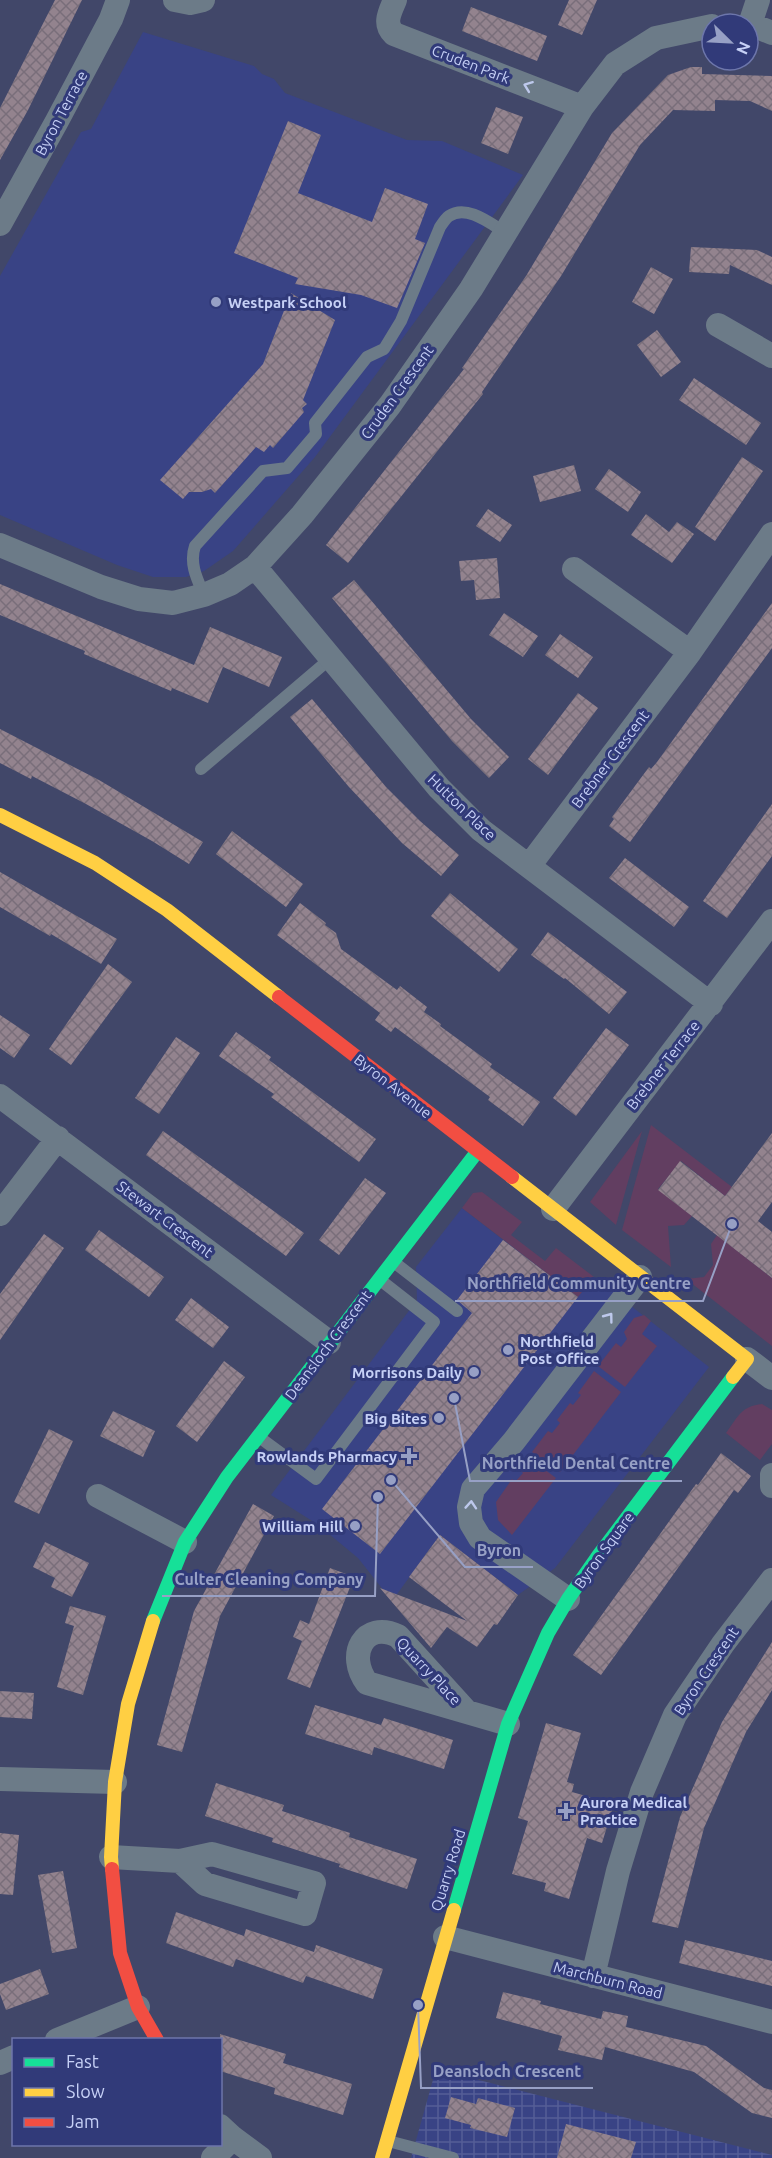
<svg xmlns="http://www.w3.org/2000/svg" width="772" height="2158" font-family="Ubuntu,sans-serif">
	<defs>
		<pattern id="industrial-grid" width="8" height="8" patternUnits="userSpaceOnUse" patternTransform="scale(1.5)"><rect width="8" height="8" fill="#394385"/><path d="M0 4h8M4 0v8" fill="none" stroke="#545d97"/></pattern>
		<pattern id="building-cross-hatch" width="8" height="8" patternUnits="userSpaceOnUse" patternTransform="scale(1.5)"><rect width="8" height="8" fill="#93838e"/><path d="M0 0l8 8M0 8l8-8" fill="none" stroke="#796e7a"/></pattern>
	</defs>
	<rect width="100%" height="100%" fill="#414769"/>
	<path fill="#394385" d="M143,32L254,66L262,74L274,79L285,93L407,140L442,141L523,175L315,457L233,551L204,571L186,577H153L117,565L0,515V276L81,132L91,129Z
		M462,1208L577,1297L594,1277L709,1367L555,1568L518,1595L440,1535L392,1601L358,1558L317,1524L271,1495L417,1300L416,1267Z"/>
	<path fill="url(#industrial-grid)" d="M436,2069L772,2155V2158H411Z"/>
	<path fill="#623e61" d="M651,1125L732,1187L725,1196L681,1161L658,1189L692,1216L684,1225L668,1226L671,1267L622,1230Z
		M642,1131L616,1225L590,1202Z
		M482,1192L522,1222L511,1235L545,1261L556,1248L594,1277L578,1297L462,1208L473,1193Z
		M717,1235L772,1278V1346L686,1279L704,1277L713,1265L711,1244Z
		M644,1315L651,1321L642,1334L657,1346L625,1387L598,1366L616,1343L621,1347L627,1339L624,1332L634,1318Z
		M594,1371L621,1392L560,1472L532,1452L548,1431L552,1433L560,1423L557,1420L570,1403L573,1405L581,1395L578,1393Z
		M762,1404L772,1410V1444L760,1460L726,1433C738,1417 741,1406 762,1404Z
		M528,1457L556,1478L512,1535L498,1520L496,1502L512,1479L515,1482L523,1473L519,1469Z"/>
	<path fill="url(#building-cross-hatch)" d="M55,0H82L28,110L0,160V108Z
		M569,0H597L582,35L558,25Z
		M471,7L547,36L537,61L462,31Z
		M691,67H702V74L772,76V111L750,101L715,100V111L673,110L640,145L561,276L482,392L483,394L348,563L326,545L464,369L462,368L526,276L612,133L668,75Z
		M496,107L523,117L508,154L481,143Z
		M288,121L321,135L298,193L372,222L385,188L428,204L415,239L425,243L397,308L361,295L295,284L298,278L234,253Z
		M691,247L757,250L772,257V285L730,265L729,274L689,272Z
		M651,267L673,279L654,314L632,302Z
		M291,293L335,320L303,400L307,404L302,408L304,412L273,448L270,445L264,452L256,447L215,493L211,489L202,492H189L183,499L160,480L263,364Z
		M657,330L681,362L661,377L637,345Z
		M694,378L761,423L746,445L679,400Z
		M742,457L763,471L715,541L695,527Z
		M574,465L581,491L540,502L533,476Z
		M609,469L641,492L628,512L595,489Z
		M488,509L512,525L500,542L476,526Z
		M646,514L669,532L677,522L694,534L672,563L631,535Z
		M497,558L500,598L476,600L474,580L461,581L459,561Z
		M354,580L471,719L509,757L489,778L452,741L332,598Z
		M0,584L194,665L210,627L282,657L269,687L223,667L208,703L172,688L171,691L84,654L85,651L0,615Z
		M772,603V648L630,842L609,826L614,819L612,817L649,767L651,769L657,762Z
		M504,613L538,636L523,657L489,635Z
		M560,634L593,657L578,678L545,655Z
		M578,693L598,708L548,775L528,759Z
		M312,699L386,787L420,821L459,855L441,876L402,843L349,787L290,717Z
		M0,729L99,780L203,842L189,864L152,841L86,804L32,776L31,779L0,763Z
		M772,804V856L727,918L703,901Z
		M232,831L303,884L286,907L216,854Z
		M625,858L689,907L674,927L609,878Z
		M0,872L117,939L101,964L51,934L50,936L0,907Z
		M450,893L518,949L499,972L431,916Z
		M300,903L326,923L325,925L336,933L341,949L397,990L400,986L427,1007L424,1012L441,1024L440,1026L492,1064L490,1067L540,1102L523,1126L488,1100L490,1097L395,1027L391,1032L375,1020L380,1013L277,935Z
		M548,932L627,992L609,1014L565,978L564,979L531,955Z
		M108,964L132,982L71,1065L49,1049Z
		M0,1015L30,1035L14,1058L0,1048Z
		M606,1028L629,1045L576,1116L553,1098Z
		M236,1032L271,1057L269,1060L376,1139L359,1162L271,1097L274,1094L219,1056Z
		M176,1037L200,1053L159,1114L135,1098Z
		M163,1131L304,1233L286,1256L146,1155Z
		M772,1133V1202L758,1221L772,1232V1278L658,1190L680,1161L725,1196Z
		M365,1178L386,1193L339,1255L319,1240Z
		M99,1230L164,1277L149,1297L85,1250Z
		M44,1234L64,1248L0,1340V1294Z
		M503,1240L578,1297L380,1554L322,1509L472,1313L457,1300Z
		M191,1298L229,1327L213,1348L175,1320Z
		M224,1361L245,1377L197,1442L176,1426Z
		M113,1411L155,1431L143,1457L100,1436Z
		M49,1429L73,1441L39,1514L14,1502Z
		M721,1453L751,1476L738,1493L734,1490L601,1675L573,1655L696,1484L698,1485Z
		M253,1504L274,1516L220,1616L182,1752L157,1745L194,1611Z
		M440,1535L518,1595L497,1625L494,1624L477,1647L447,1627L431,1648L380,1588L467,1621L409,1577Z
		M45,1542L89,1563L72,1597L51,1587L55,1578L33,1567Z
		M330,1568L354,1577L310,1688L287,1679L302,1641L293,1637L300,1620L309,1624Z
		M70,1606L106,1616L83,1695L57,1687L74,1626L65,1623Z
		M772,1642V1690L746,1732L704,1828L678,1928L652,1922L680,1817L722,1722Z
		M0,1691L34,1693L32,1719L0,1717Z
		M315,1705L381,1725L384,1718L453,1740L444,1769L374,1747L372,1755L305,1734Z
		M546,1723L581,1733L567,1782L574,1784L572,1792L614,1804L602,1843L587,1838L569,1899L544,1891L546,1883L512,1874L528,1821L518,1818Z
		M216,1783L284,1805L282,1811L350,1833L349,1837L417,1859L407,1889L339,1867L340,1864L272,1842L273,1838L205,1816Z
		M0,1833L19,1835L13,1895L0,1894Z
		M63,1871L77,1948L52,1953L38,1875Z
		M176,1912L244,1936L246,1929L314,1952L316,1945L383,1969L373,1999L306,1976L303,1983L236,1959L233,1967L166,1943Z
		M685,1940L772,1961V1986L679,1963Z
		M40,1969L49,1994L6,2010L0,1994V1984Z
		M503,1992L541,2001L540,2004L601,2019L603,2011L628,2016L626,2027L706,2046L764,2088L772,2090V2118L752,2113L694,2072L605,2047L602,2060L558,2050L562,2036L496,2018Z
		M220,2034L286,2054L283,2063L352,2084L343,2115L274,2094L275,2088L220,2071Z
		M451,2097L476,2104L478,2098L515,2108L507,2137L470,2128L471,2125L445,2118Z
		M566,2124L636,2142L631,2158H557Z"/>
	<g fill="none" stroke-linecap="round" stroke-linejoin="round">
		<path stroke="#6c7b88" stroke-width="12" d="M204,595C197,579 189,563 195,546L263,471L287,468L316,434L315,423L367,357L384,349L401,321L440,227C442,224 446,218 449,216C467,204 491,224 506,233
			M201,769L331,658
			M395,1263L457,1311
			M259,1437L316,1479L434,1322L379,1279
			M388,2141L453,2158"/>
		<path stroke="#6c7b88" stroke-width="24" d="M175,0L190,3L203,0
			M395,0C390,12 383,24 394,34L582,107
			M748,24H750L758,0
			M750,24L772,33
			M0,224L57,121L111,19L118,0
			M718,325L772,356
			M0,545L101,587L139,599L173,603L204,595L230,584L255,567L302,515L390,405L471,289L582,107L615,64L656,38L712,26
			M255,567L439,788L481,830L711,1004
			M574,569L690,652
			M529,866L690,652L772,534
			M0,1096L329,1342
			M553,1209L772,921
			M0,1214L58,1138
			M747,1359L772,1378
			M772,1475V1486
			M98,1496L185,1542
			M568,1599L480,1538L471,1523L469,1507L473,1489L514,1441L640,1277
			M466,1711L398,1636C364,1620 346,1655 367,1683L508,1724
			M0,1779L115,1782
			M111,1857L180,1861L212,1854L314,1883L305,1914L205,1884L180,1861
			M445,1937L772,2022
			M593,1976L618,1871L642,1792L675,1715L723,1644L772,1580
			M57,2040L138,2007
			M0,2063L14,2057
			M220,2126L233,2138L260,2158
			M213,2158L233,2138"/>
		<path stroke="#16e098" stroke-width="14" d="M153,1621L185,1542L227,1477L477,1152
			M454,1910L508,1724L548,1633L568,1599L598,1556L733,1377"/>
		<path stroke="#ffcf43" stroke-width="14" d="M0,815L95,863L167,910L279,997
			M512,1177L747,1359L733,1377
			M112,1869L111,1857L115,1782L128,1704L153,1621
			M382,2158L454,1910"/>
		<path stroke="#f24e42" stroke-width="14" d="M279,997L512,1177
			M112,1869L120,1953L138,2007L157,2040"/>
	</g>
	<defs><path id="oneway-chevron" d="M-2-3.5L2.5 0L-2 3.5" fill="none" stroke-width="1.6" stroke-linecap="round" stroke-linejoin="round" transform="scale(1.5)"/></defs>
	<g stroke="#bdc8eb">
		<use href="#oneway-chevron" transform="translate(528 86) rotate(-159)"/>
		<use href="#oneway-chevron" transform="translate(609 1317) rotate(-53)"/>
		<use href="#oneway-chevron" transform="translate(471 1505) rotate(-86)"/>
	</g>
	<g fill="#97a0c5" stroke="#313a79" stroke-width="2">
		<circle cx="216" cy="302" r="6"/>
		<circle cx="508" cy="1350" r="6"/>
		<circle cx="474" cy="1372" r="6"/>
		<circle cx="439" cy="1418" r="6"/>
		<path d="M406 1447h6v6h6v6h-6v6h-6v-6h-6v-6h6z"/>
		<circle cx="355" cy="1526" r="6"/>
		<path d="M563 1802h6v6h6v6h-6v6h-6v-6h-6v-6h6z"/>
	</g>
	<g text-anchor="middle" dominant-baseline="central" stroke-width="6" stroke-linejoin="round" paint-order="stroke">
		<g font-size="15" fill="#c6d0f6" stroke="#313a79">
			<text transform="translate(471 64) rotate(21)">Cruden Park</text>
			<text transform="translate(61 113) rotate(-62)">Byron Terrace</text>
			<text transform="translate(397 392) rotate(-54)">Cruden Crescent</text>
			<text transform="translate(610 759) rotate(-53)">Brebner Crescent</text>
			<text transform="translate(462 807) rotate(44)">Hutton Place</text>
			<text transform="translate(663 1065) rotate(-52)">Brebner Terrace</text>
			<text transform="translate(393 1086) rotate(38)">Byron Avenue</text>
			<text transform="translate(165 1219) rotate(37)">Stewart Crescent</text>
			<text transform="translate(328 1345) rotate(-53)">Deansloch Crescent</text>
			<text transform="translate(604 1550) rotate(-54)">Byron Square</text>
			<text transform="translate(429 1671) rotate(47)">Quarry Place</text>
			<text transform="translate(706 1671) rotate(-56)">Byron Crescent</text>
			<text transform="translate(448 1870) rotate(-73)">Quarry Road</text>
			<text transform="translate(608 1980) rotate(14)">Marchburn Road</text>
		</g>
		<g font-size="15" font-weight="bold" fill="#c6d0f6" stroke="#313a79" text-anchor="end">
			<text x="228" y="302" text-anchor="start">Westpark School</text>
			<text x="520" y="1341" text-anchor="start">Northfield<tspan x="520" dy="17">Post Office</tspan></text>
			<text x="462" y="1372">Morrisons Daily</text>
			<text x="427" y="1418">Big Bites</text>
			<text x="397" y="1456">Rowlands Pharmacy</text>
			<text x="343" y="1526">William Hill</text>
			<text x="580" y="1802" text-anchor="start">Aurora Medical<tspan x="580" dy="17">Practice</tspan></text>
		</g>
	</g>
	<path fill="none" stroke="#97a0c5" stroke-width="2" d="M732 1224L703 1301H455M454 1398L470 1481H682M391 1480L465 1567H533M378 1497L375 1596H162M418 2005L421 2088H593"/>
	<g fill="#97a0c5" stroke="#313a79" stroke-width="2">
		<circle cx="732" cy="1224" r="6"/>
		<circle cx="454" cy="1398" r="6"/>
		<circle cx="391" cy="1480" r="6"/>
		<circle cx="378" cy="1497" r="6"/>
		<circle cx="418" cy="2005" r="6"/>
	</g>
	<g font-size="16" text-anchor="middle" font-weight="bold" fill="#97a0c5" stroke="#313a79" stroke-width="6" stroke-linejoin="round" paint-order="stroke">
		<text x="579" y="1289">Northfield Community Centre</text>
		<text x="576" y="1469">Northfield Dental Centre</text>
		<text x="499" y="1556">Byron</text>
		<text x="269" y="1585">Culter Cleaning Company</text>
		<text x="507" y="2077">Deansloch Crescent</text>
	</g>
	<rect x="12" y="2038" width="210" height="108" fill="#313a79" stroke="#6d76ab" stroke-width="1.5"/>
	<rect x="24" y="2058" width="30" height="9" fill="#16e098" stroke="#6d76ab" stroke-width="1.5"/>
	<text x="66" y="2068" font-size="18" fill="#c6d0f6">Fast</text>
	<rect x="24" y="2088" width="30" height="9" fill="#ffcf43" stroke="#6d76ab" stroke-width="1.5"/>
	<text x="66" y="2098" font-size="18" fill="#c6d0f6">Slow</text>
	<rect x="24" y="2118" width="30" height="9" fill="#f24e42" stroke="#6d76ab" stroke-width="1.5"/>
	<text x="66" y="2128" font-size="18" fill="#c6d0f6">Jam</text>
	<g transform="translate(730 42) rotate(114)"><circle r="28" fill="#313a79" stroke="#6d76ab" stroke-width="1.5"/>
	<path d="M0-4.5L10 22L0 15L-10 22Z" fill="#97a0c5"/>
	<text y="-9" font-size="16" font-weight="bold" text-anchor="middle" fill="#c6d0f6">N</text>
	</g>
</svg>
